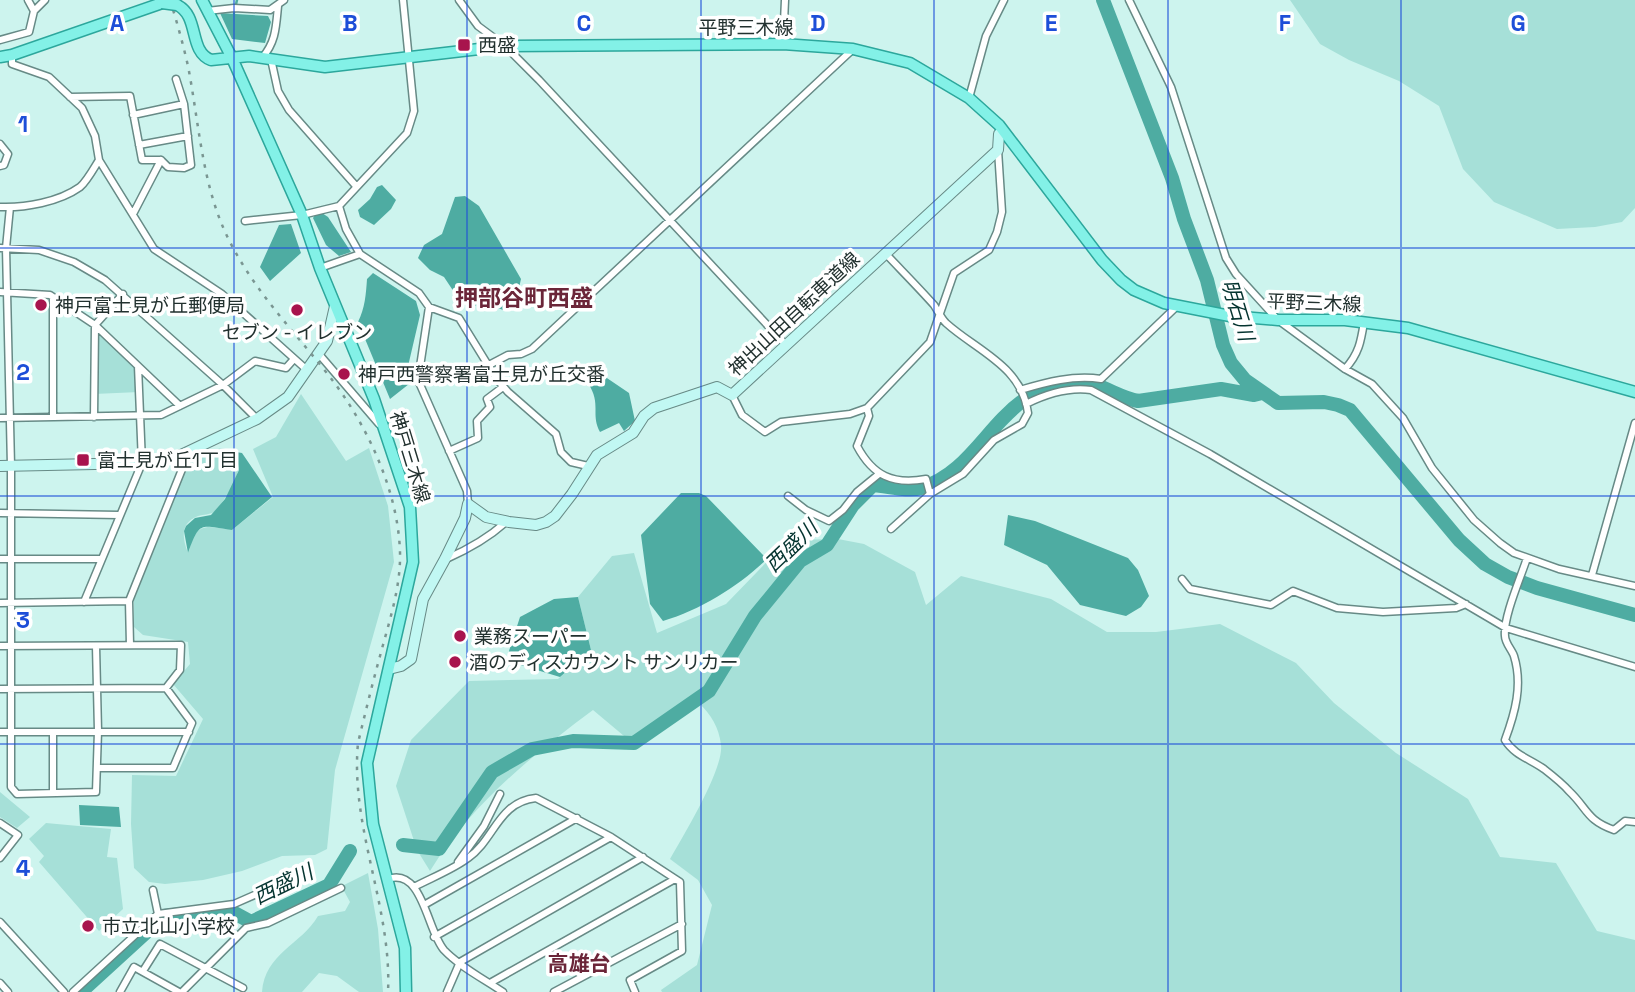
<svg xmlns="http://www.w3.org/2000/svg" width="1635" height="992" font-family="'Space Grotesk','Noto Sans JP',sans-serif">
	<rect width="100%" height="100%" fill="#cdf4ee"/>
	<path fill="#a6e0d8" d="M1290,0H1635V208L1622,222L1595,227L1557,229L1494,202L1463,169L1439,106L1399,81L1349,60L1320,44Z
		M95,325L138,366L139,392L94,394Z
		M301,394L346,461L369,448L388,506L394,562L335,770L327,849L315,855L282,856L242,871L203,880L165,884L149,882L134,868L131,824L132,775L176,776L203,719L173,684L190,664L188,642L143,635L134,627V600L192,455L222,448L235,452C236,456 238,459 239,463C241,474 223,504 214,512C209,515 204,514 198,516C180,523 182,538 188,553C191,548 190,541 194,536C203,521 218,529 232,530L273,497L253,449L276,437Z
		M838,539L864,544L915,572L926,605L961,576L1051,599L1107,632H1156L1220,624L1296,663L1334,703L1396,753L1468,799L1500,857L1556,863L1597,931L1635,940V992H662L661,990L697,965L712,905L698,880L670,859C683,836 724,769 721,745C719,727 711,715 699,703L630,741L593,710C531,756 471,805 430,871L417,850L396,786L411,740L469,681L558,679L591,650L578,597L612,556L634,553L657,633L726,604L788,540Z
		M0,792L30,817L17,828L0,817Z
		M46,823L111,829L107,857L117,858L123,909L99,931L39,862L44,856L29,839Z
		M368,873L378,929L383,992H359L337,976L319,973L302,992H262C265,953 301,945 318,916L345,911L350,902L344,891V885Z"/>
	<path fill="#4eaca2" d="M220,13L268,16L271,22L265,43L232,39Z
		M382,185L396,200L391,209L374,225L360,217L358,210L370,199L377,187Z
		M465,196L479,206L521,279L519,288L503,310L485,303L473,306L465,297L456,295L444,277L430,270L418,258L424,245L442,234L455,197Z
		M322,213L328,217L351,252L339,256L326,245L313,218L315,215Z
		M291,224L301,253L270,281L260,267L279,225Z
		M373,273L416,301L420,315L409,362V384L390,399L358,322C365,308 366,294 367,279Z
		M598,372L629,393L635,421L624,431L619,423L600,432C590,413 602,405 588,383Z
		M236,452L242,453L272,497L232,530C200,526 200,520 188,553L184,531L186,526L195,518L211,515L225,499L239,470Z
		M681,493H699L706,496L767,559C739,586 701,610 663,621L650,604L641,535Z
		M1008,515L1035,521L1128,558L1138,570L1149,596L1141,607L1126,616L1080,605L1047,565L1004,545Z
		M578,597L591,650L560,677L517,664L509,651L520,617L554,599Z
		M79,805L119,807L121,827L80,825Z"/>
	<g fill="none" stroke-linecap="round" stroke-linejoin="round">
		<path stroke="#4eaca2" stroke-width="2.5" d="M234,13L237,0"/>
		<path stroke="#4eaca2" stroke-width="14" d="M1103,0L1172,178L1184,219L1207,280L1223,345L1231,363L1245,380L1278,403L1324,402L1338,405L1350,410L1459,540L1485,564L1508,577L1537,588L1635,615
			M403,845L439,849L492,772L532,749L573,741L634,743L709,691L755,616L800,561L827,545L853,505L873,485C888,486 908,492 921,488C987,467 995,387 1077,382C1098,381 1117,397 1138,401L1221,389L1254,395L1262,393
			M81,992L164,916L227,909L251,922L329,885L350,851"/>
		<defs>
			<path id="street" d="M28,0L34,11
				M459,0L478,26L505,46L539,80L785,344
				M1129,0L1171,87L1226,258L1236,274L1278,320L1345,369L1372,384L1403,418L1432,468L1474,520L1500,543L1514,553L1559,569L1635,586
				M207,11L234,8L270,10L284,0
				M0,40L29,32L34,11L45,0
				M783,44L785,0
				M12,55V64L49,77L82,108L95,136L99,160L154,249L222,294L307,370
				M262,58C276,42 276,27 278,6
				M271,59L278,91L289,110L356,186
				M70,97L130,96L142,160H161L168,167L184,168L191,165L184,104L176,79
				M969,98L986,36L1004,0
				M133,115L184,104
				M0,144L8,154L4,165L0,166
				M139,145L188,136
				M0,207C25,208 59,202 80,187C87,181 94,168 99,160
				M10,207L6,248L11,466V787L17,794L96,792L98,731L96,646
				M133,214L161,160
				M245,221L302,215L339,206
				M0,248L39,250L74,262L105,280L223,385L257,419
				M885,253C901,270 918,287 934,305C938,311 941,318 946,323C977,351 1022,366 1028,413L1022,424L994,440L963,474L930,494L891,529
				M360,254L346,229L339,206L407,133L414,111L403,0
				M320,268L360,254L419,293L429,307L418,380L467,491L468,504
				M0,292L50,295L95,325L180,406
				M53,297V417
				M429,307L459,318L496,378L508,392L556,434L561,452L571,462L588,466
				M318,353L379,424
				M489,365L508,355L521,354L532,349L852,50
				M1345,369C1359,354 1361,341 1364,322
				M1020,390C1047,382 1073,375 1101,379L1177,306
				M732,395L742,415L765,432L781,422L850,414L867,408L930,342L954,273L989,250L997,232L1002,212L998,150
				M1026,404C1046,394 1069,387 1091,390L1210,454L1506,628L1635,667
				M867,408L869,416L857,446C873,476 893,485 926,479L930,494
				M94,417L95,325L123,294
				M0,418L161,415L223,385L255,361L286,368L294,359
				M449,451L478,438L477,421L490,407L487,399L503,387
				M788,496L806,510L829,521L843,510L857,492L879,474
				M0,513L119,515
				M1527,558C1521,577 1503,617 1505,636C1505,643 1512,650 1514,656C1523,685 1515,713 1505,740C1514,755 1530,759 1544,769C1553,776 1562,783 1569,791C1588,809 1586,820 1614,830L1625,821L1635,822
				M0,559H101
				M446,559C469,549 487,539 506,522
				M1592,575L1635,423
				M1182,579L1190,589L1271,605L1293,591L1337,608L1383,612L1456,608L1466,604
				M84,602L142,463L138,366
				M0,603L129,601
				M130,645L129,601L189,452
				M0,646L181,645L180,670L166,688L192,723L173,768H97
				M0,689L166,688
				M0,732H189
				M53,793V732
				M0,823L18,835L0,858
				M458,862L484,826L500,794
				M388,879C423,867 427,931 444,950C460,967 484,979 503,992
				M414,887C431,878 454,869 468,858C495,839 498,802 536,798L611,837L680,882L682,951L630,980L635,992
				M153,890L158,914L234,904L300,875
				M424,905L577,818
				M0,922L64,992
				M434,937L611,837
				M143,971L160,944L243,988
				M0,983L8,992
				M490,983L675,879
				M73,992L158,914
				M120,992L134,967L179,992
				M182,992L246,928L268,923L341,888
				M447,992L460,962L643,857
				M554,992L682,924"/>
			<path id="secondary" d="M0,466L142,463L177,457L257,419L288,397L327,341L335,306
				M389,669L401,666L411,659L423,599L445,559L465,518L468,504L486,517L509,522L536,525L546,522L555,516L572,494L597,455L633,433L644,416L654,408L717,387L732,395L998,150L999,134"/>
			<path id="primary" d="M202,0L232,58L302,215L320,268L374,399L410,507L413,562L367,763L373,824L405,948L406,992
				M177,5C200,16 188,51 211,60L249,56L325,67L505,46L783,44L853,49L910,63L969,98L999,125L1102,260L1121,280L1134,290L1164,303L1230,316L1278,320H1345L1408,328L1635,392
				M0,57L12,55L162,3"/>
		</defs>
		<use href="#street" stroke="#678a86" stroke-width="9"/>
		<use href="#secondary" stroke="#678a86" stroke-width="12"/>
		<use href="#primary" stroke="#2ca79c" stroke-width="13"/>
		<use href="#street" stroke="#fff" stroke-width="6"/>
		<use href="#secondary" stroke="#c1f8f3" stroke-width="10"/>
		<use href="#primary" stroke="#83f1e7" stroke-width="10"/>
		<path stroke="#7a9692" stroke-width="2.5" stroke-dasharray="3.5 7" stroke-linecap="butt" d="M170,0C177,22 183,44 188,66C199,123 202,184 227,236C253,290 294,331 330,377C367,425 398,490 400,552C401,587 389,622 380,656C372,685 365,714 358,743C350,828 392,907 388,992"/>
		<defs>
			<path id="primary-bridge" d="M162,3L177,5"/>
		</defs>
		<use href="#primary-bridge" stroke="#2ca79c" stroke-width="13" stroke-linecap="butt"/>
		<use href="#primary-bridge" stroke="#83f1e7" stroke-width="10"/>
	</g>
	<path fill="none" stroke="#1d4ed8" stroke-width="2" stroke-opacity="0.55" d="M234,0V992M467,0V992M701,0V992M934,0V992M1168,0V992M1401,0V992M0,248H1635M0,496H1635M0,744H1635"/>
	<g fill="#a8144d" stroke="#fff" stroke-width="2.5">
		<rect x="457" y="38" width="14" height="14" rx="3.5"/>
		<circle cx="41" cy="305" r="7"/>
		<circle cx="297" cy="310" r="7"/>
		<circle cx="344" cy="374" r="7"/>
		<rect x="76" y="453" width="14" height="14" rx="3.5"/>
		<circle cx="460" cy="636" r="7"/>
		<circle cx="455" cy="662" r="7"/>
		<circle cx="88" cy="926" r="7"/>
	</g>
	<g text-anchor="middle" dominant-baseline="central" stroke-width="7" stroke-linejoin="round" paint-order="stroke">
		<g font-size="19" fill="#22312f" stroke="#fff">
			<text x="746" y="27">平野三木線</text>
			<text transform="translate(1314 303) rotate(2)">平野三木線</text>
			<text transform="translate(794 314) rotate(-43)">神出山田自転車道線</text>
			<text transform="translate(410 457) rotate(73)">神戸三木線</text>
		</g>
		<g font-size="19" fill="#22312f" stroke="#fff" text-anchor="start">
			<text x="478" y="45">西盛</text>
			<text x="55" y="305">神戸富士見が丘郵便局</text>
			<text x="297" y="332" text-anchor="middle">セブン - イレブン</text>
			<text x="358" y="374">神戸西警察署富士見が丘交番</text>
			<text x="97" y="460">富士見が丘1丁目</text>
			<text x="474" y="636">業務スーパー</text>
			<text x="469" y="662">酒のディスカウント サンリカー</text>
			<text x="102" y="926">市立北山小学校</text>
		</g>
		<g font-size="21" font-style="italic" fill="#053430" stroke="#fff">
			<text transform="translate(1238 310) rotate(73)">明石川</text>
			<text transform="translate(791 546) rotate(-44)">西盛川</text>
			<text transform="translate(283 884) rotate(-26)">西盛川</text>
		</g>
		<g font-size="21" font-weight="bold" fill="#6b2639" stroke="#fff">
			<text x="579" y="963">高雄台</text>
		</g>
		<g font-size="23" font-weight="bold" fill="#6b2639" stroke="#fff">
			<text x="524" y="298">押部谷町西盛</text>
		</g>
	</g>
	<g font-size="23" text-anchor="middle" font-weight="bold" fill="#1d4ed8" stroke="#fff" stroke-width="7" stroke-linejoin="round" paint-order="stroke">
		<text x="117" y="31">A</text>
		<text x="350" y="31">B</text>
		<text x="584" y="31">C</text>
		<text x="818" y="31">D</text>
		<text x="1051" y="31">E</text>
		<text x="1285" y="31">F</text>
		<text x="1518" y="31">G</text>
		<text x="23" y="132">1</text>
		<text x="23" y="380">2</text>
		<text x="23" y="628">3</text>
		<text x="23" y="876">4</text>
	</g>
</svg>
